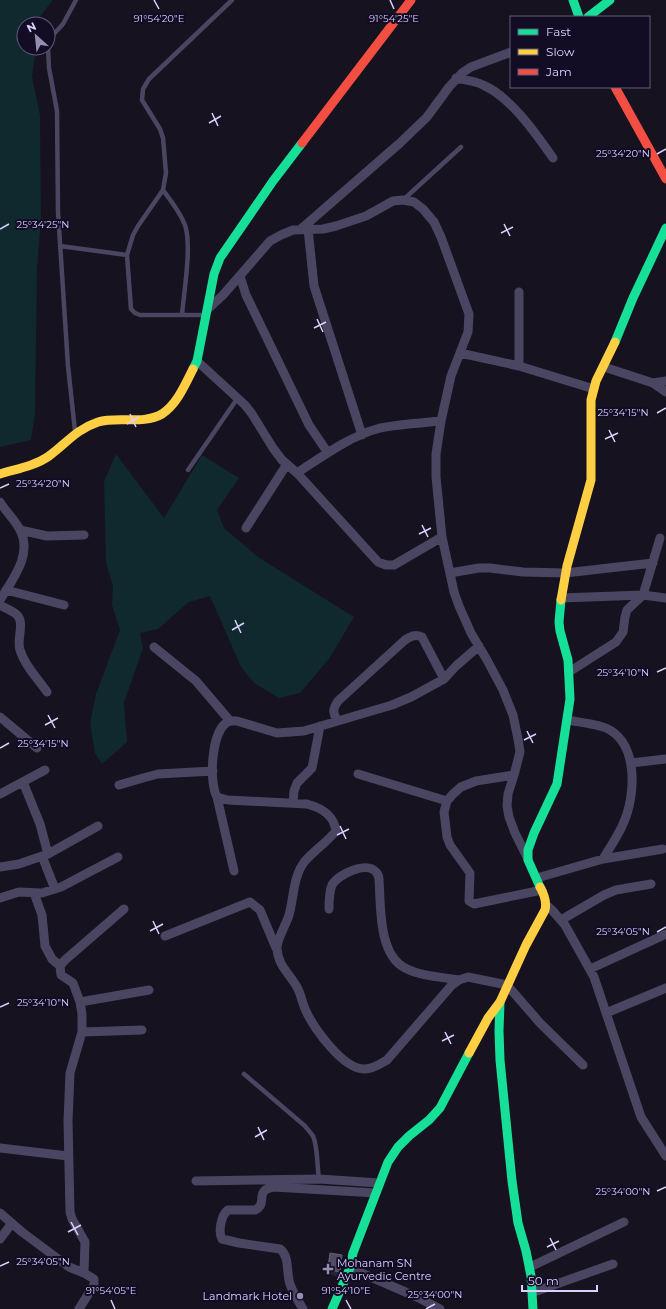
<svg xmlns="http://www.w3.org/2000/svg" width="666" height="1309" font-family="Montserrat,sans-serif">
	<rect width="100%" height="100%" fill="#16121f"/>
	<path fill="#0f292e" d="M0,0H53L39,18V24H24V48H36L32,77L40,115L41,218L37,269L35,414L31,440L0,447Z
		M116,454L164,518L202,455L239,478L217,510L224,528L258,557L354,617L329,659L300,693L279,698L254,683L241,667L210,596L189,602L158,629L140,633L143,648L124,703L127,742L102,764L95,753L90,723L96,694L120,630L112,605L113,586L106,563L104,481Z"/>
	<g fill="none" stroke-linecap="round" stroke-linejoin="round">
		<path stroke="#4a4661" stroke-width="4.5" d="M48,44L52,36L63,24L76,0
			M48,48L49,68L57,111L58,212L68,366L75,431
			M163,190C171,201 180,212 185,225C192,246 184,291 182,315
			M403,200L461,147
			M60,246L127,255
			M206,315H140L135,313L131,309L127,255L133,235L138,226L163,190L166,173L163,138L160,129L142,100L143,89L149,79L232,0
			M188,470L237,399
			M244,1074L305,1126C307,1129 311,1133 313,1136C318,1147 317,1167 319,1179"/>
		<path stroke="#4a4661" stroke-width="9" d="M456,78C465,80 475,81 483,85C511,97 536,134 553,158
			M301,229L400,143L427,117L449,87L462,73L471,67L511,52
			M308,229L314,286L362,435
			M240,276L246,295L309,425L328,453
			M519,292V366
			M208,309L223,295L270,241L281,235L293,230L323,229L336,226L366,216L393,201L403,200L414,202L423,209L434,222L441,237L469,314L468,332L451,376L441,421L436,454V477L442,537L454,592L459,606L471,633L487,660L503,690L513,715L518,739L520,752L514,775L508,794L507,806L509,817L515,833L528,859
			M460,353L519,366L594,389
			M197,361L245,405L252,414L273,448L282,460L297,473L378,562L386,565H394L442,537
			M604,367L653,383L666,381
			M653,383L666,392
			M297,473C323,456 350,436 380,428C400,424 421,423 441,421
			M0,502C6,512 15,520 20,530C33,555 12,580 0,600
			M246,528L287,464
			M20,530L47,536L84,535
			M450,573L479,568H490L523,572L565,573L653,563
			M6,590L64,605
			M561,598L643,595L666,598
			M0,605C5,608 12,611 16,614C26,622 16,639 20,650C25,666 38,679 47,692
			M479,646L456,666L444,679L411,697L392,705L304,731L277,733L237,721C233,721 229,720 226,723C211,734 209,783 217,797L228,800L307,804C322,808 334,815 336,831C327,842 315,850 305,861C293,876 294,897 289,915C286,925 276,941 277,949C278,966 291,975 298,989C301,995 302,1002 305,1009C313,1027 343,1070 365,1069C373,1069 380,1064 387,1060L451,986L459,980L468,977L507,985L540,1023L583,1065
			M154,647L196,681L230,721
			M569,672L616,642L623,632L625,617L627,610L643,595L660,538
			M0,717L37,748
			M567,720C578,722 597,724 606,728C639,743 636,796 623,824C618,836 610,847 603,859
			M337,721C333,712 332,710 338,701L405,640C411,636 415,634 422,637L444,679
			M631,763L666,759
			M358,774L447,801
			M514,775L476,781L461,787L453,794L447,801L444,812L447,837L450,845L470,873L469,901L474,904L542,890
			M23,782L40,824L48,854
			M119,785L143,778L158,774L213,771
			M0,794L45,770
			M217,797L234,871
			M293,803L294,791L297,783L312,768L320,726
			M42,856L55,889
			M0,867L19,864L48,854L98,826
			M537,878L603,859L663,849
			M34,893L42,915L45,946L52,959L60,966
			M0,898L19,892L42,893L61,887L118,857
			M546,905L552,910L565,925L594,977L641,1117L666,1156
			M329,909C329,901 329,892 332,885C338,874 367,861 376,872C378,874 379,877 379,880C381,906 378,954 405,968C420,976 441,977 459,980
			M561,920L604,895L616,890L651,884
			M165,936L250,902L260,910L276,948
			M590,969L666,934
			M80,1002L149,990
			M606,1013L666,988
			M82,1032L142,1030
			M0,1148L68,1156
			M196,1181L319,1179L379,1183
			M0,1213L22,1232L69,1267L84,1273L94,1279V1285L79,1309
			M0,1239L12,1223
			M530,1267L624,1222
			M350,1268L417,1297L440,1309
			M84,1273L85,1242L72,1219L70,1212L68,1121L70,1073L82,1032V1014L80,1002L73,983L61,975L60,966L65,960L124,909
			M534,1292L613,1264
			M303,1309C298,1301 293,1293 290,1284C286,1273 290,1256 280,1249L239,1243L222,1239C218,1232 221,1215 228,1210H255C269,1204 253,1190 274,1187L376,1193"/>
		<path stroke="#16e098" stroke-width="9" d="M573,0L579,17
			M588,17L610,0
			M615,342L633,298L666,228
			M193,369L197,361L214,274L220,258L273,181L302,143
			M540,887L528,860V850L534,833L557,784L570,699L568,660L560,631L559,622L561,600
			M500,1002L499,1031L500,1060L512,1181L518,1223L526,1251L531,1276L533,1309
			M332,1309L350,1268L353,1253L388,1162L398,1147L409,1136L429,1120L440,1108L469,1053"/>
		<path stroke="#ffcf43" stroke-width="9" d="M0,474C16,469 35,466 49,456C67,443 75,430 98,422C118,416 143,425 162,414C177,404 185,385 193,369
			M561,600L567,566L591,480V400L596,381L615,342
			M469,1053L488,1018L500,1002L526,945L545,910C547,902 544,894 540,887"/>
		<path stroke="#f24e42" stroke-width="9" d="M615,87L666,179
			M302,143L411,0"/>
	</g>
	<path fill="#403a4f" d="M330,1253L340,1272L338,1276L326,1274L329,1257Z"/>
	<path fill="#282334" d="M328,1270L340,1272L338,1276L326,1274Z"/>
	<path fill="#504a62" stroke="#665f7b" d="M330,1253L342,1255L340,1272L328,1270Z"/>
	<path fill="none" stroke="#dbd0ff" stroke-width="1.5" d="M154,0L159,9M390,0L394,9M212,113L218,126M209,123L221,116M657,154L666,149M504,224L510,236M0,229L9,224M501,233L513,227M317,319L323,332M314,328L326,322M657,413L666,408M130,414L136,427M127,424L139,417M609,430L615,442M605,439L618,433M0,488L9,484M422,525L428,537M419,534L431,528M235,620L241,633M232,630L244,623M657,672L666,668M48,715L55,728M45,725L58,718M527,731L533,743M524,740L536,734M0,748L9,743M340,826L346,839M337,835L349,829M153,921L159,934M150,931L163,924M657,932L666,927M0,1007L9,1003M445,1032L451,1044M442,1041L454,1035M258,1127L264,1140M255,1137L267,1130M657,1191L666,1187M71,1222L78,1235M68,1232L81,1225M550,1238L556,1250M547,1247L559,1241M0,1266L9,1262M111,1300L115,1309M346,1300L351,1309M426,1309L435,1304"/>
	<g fill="#968eb1" stroke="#130c25" stroke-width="1.5">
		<path d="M326 1263h4v4h4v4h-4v4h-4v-4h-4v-4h4z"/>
		<circle cx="300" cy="1296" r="4"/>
	</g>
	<g text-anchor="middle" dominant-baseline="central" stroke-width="4" stroke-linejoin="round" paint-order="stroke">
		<g font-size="11" fill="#dbd0ff" stroke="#130c25" text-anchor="start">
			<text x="337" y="1263">Mohanam SN<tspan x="337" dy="13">Ayurvedic Centre</tspan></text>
			<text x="292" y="1296" text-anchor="end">Landmark Hotel</text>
		</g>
	</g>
	<g font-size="10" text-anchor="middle" fill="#dbd0ff" stroke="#130c25" stroke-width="4" stroke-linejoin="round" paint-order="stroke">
		<text x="159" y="22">91°54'20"E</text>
		<text x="394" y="22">91°54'25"E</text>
		<text x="623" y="157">25°34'20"N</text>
		<text x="43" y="228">25°34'25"N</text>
		<text x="623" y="416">25°34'15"N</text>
		<text x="43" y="487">25°34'20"N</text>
		<text x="623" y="676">25°34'10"N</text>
		<text x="43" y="747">25°34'15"N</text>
		<text x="623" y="935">25°34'05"N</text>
		<text x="43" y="1006">25°34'10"N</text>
		<text x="623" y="1195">25°34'00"N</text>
		<text x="43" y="1265">25°34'05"N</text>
		<text x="111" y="1294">91°54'05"E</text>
		<text x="346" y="1294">91°54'10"E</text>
		<text x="435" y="1298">25°34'00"N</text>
	</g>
	<rect x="510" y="16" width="140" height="72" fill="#130c25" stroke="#635a7c"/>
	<rect x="518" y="29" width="20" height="6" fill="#16e098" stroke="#635a7c"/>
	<text x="546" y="36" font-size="12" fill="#dbd0ff">Fast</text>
	<rect x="518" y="49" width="20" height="6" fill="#ffcf43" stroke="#635a7c"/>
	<text x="546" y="56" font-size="12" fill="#dbd0ff">Slow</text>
	<rect x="518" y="69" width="20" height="6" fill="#f24e42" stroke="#635a7c"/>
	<text x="546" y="76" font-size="12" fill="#dbd0ff">Jam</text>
	<g transform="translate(36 36) rotate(333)"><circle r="19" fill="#130c25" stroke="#635a7c"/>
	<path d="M0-3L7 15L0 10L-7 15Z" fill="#968eb1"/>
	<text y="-6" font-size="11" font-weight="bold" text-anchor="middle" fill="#dbd0ff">N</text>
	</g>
	<path d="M522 1285v6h75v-6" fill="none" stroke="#dbd0ff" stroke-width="2"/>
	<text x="528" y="1285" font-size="12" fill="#dbd0ff" stroke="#130c25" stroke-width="3" paint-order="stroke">50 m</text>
</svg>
